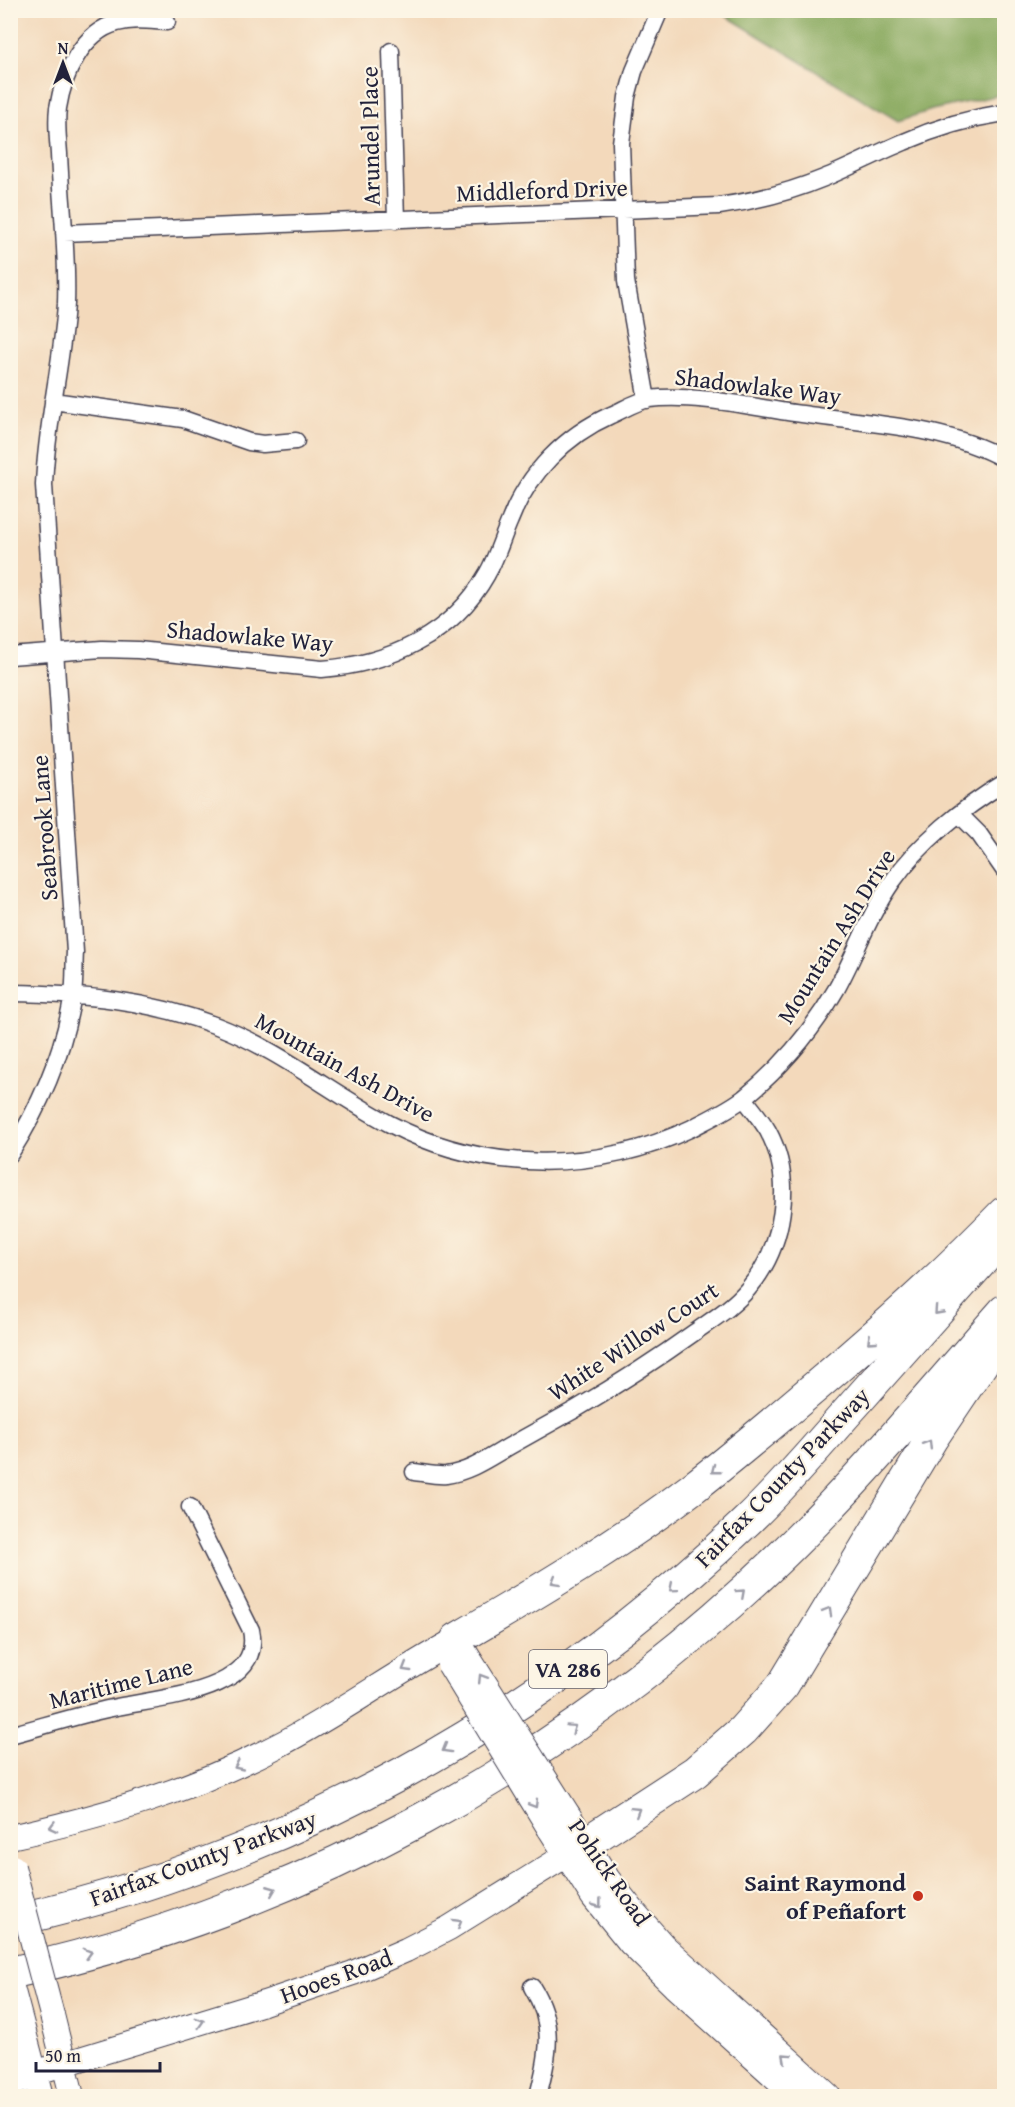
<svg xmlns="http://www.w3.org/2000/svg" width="1015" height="2107" font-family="'Gentium Book Plus',serif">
	<rect width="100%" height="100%" fill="#fcf5e5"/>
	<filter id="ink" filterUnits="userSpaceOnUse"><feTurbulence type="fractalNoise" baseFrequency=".0167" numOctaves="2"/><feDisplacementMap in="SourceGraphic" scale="12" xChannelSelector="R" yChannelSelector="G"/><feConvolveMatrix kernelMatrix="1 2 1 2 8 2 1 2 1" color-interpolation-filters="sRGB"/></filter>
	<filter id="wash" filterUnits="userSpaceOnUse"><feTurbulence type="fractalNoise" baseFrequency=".008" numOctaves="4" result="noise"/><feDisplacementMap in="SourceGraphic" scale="24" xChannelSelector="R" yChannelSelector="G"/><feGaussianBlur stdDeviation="1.35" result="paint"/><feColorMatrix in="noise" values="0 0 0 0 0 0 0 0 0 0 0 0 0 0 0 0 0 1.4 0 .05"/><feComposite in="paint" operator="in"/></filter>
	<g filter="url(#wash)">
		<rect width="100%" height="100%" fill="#f3d9bb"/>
		<path fill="#86a75c" stroke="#54644c" stroke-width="1.5" d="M718,11H1004V94L932,110L898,121Z"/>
	</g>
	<g filter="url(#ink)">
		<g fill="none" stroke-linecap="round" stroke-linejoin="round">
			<defs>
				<path id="street" d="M391,51L396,220
					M64,233L719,206C755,201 790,192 824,178C851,167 877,153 904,142C936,128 970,118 1004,113
					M647,400L626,281L621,143L627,97L634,71L660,10
					M53,401L183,419L249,442L263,444L296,441
					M10,656L102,649L138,650L322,669C389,664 453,635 487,574C497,557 502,538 510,520C528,473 566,435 611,415C623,410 637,401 649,399C695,393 756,408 802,414C869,424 945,426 1004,459
					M960,815L979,834L1004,870
					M10,993C83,994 149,1000 217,1026C280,1050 331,1093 390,1124C484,1173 596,1174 692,1128C709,1119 728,1110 744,1098C781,1068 813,1030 837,988C856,953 869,915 892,882C919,843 964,807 1004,783
					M10,1154C41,1105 64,1052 73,994C75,981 74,966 75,952L44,485C46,425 62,365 66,304C68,254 61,204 59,154C58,139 56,123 58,108C63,75 82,32 117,23C134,18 151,21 167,22
					M414,1472C424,1473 436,1476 446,1475C469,1472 489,1458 508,1447C531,1434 553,1422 576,1409C617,1385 656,1360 695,1332C713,1319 733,1307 748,1289C784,1247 795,1181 768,1131C761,1119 752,1109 744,1098
					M10,1735C44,1726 78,1715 112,1708C153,1698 265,1694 251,1630L190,1507
					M532,1987C556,2025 548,2056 538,2096"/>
				<path id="secondary" d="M569,1816L608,1879L635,1913L663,1945L829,2096
					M549,1828L593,1897L631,1944L674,1986L796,2096
					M10,1837C103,1817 193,1790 277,1746C339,1714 396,1672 457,1639L465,1652
					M10,1980L41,2096
					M52,2015L72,2096
					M34,2073L264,2003L353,1973L406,1950L449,1928L586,1843"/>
				<path id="highway" d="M457,1639C538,1592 620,1543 694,1487C735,1455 774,1422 814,1388C880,1332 944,1275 1004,1213
					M586,1843L695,1772L743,1730L783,1685L932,1438L987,1356
					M10,1921C287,1860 543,1716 747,1521C785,1485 818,1445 852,1407C903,1350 954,1293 1004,1236
					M10,1973C298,1909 565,1764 777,1560C858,1482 930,1395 1004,1311
					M10,2080L34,2073"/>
			</defs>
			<use href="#street" stroke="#413d4e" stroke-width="19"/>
			<use href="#secondary" stroke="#413d4e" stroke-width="26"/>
			<use href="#highway" stroke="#413d4e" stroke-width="34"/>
			<use href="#street" stroke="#fff" stroke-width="16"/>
			<use href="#secondary" stroke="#fff" stroke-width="24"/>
			<use href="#highway" stroke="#fff" stroke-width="32"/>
			<defs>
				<path id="secondary-bridge" d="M465,1652L569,1816
					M449,1664L549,1828
					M13,1867L52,2015"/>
			</defs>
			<use href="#secondary-bridge" stroke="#413d4e" stroke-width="26" stroke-linecap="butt"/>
			<use href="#secondary-bridge" stroke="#fff" stroke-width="24"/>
		</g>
		<defs><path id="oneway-chevron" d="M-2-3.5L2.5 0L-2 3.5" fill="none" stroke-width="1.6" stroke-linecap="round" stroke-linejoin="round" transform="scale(1.5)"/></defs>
		<g stroke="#9c9ca7">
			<use href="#oneway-chevron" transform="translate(938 1311) rotate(132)"/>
			<use href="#oneway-chevron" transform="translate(871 1340) rotate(139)"/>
			<use href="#oneway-chevron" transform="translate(928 1444) rotate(-58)"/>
			<use href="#oneway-chevron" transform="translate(715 1470) rotate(142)"/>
			<use href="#oneway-chevron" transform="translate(555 1581) rotate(149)"/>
			<use href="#oneway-chevron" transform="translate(673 1588) rotate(140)"/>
			<use href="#oneway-chevron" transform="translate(741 1593) rotate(-42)"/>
			<use href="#oneway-chevron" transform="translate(828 1611) rotate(-60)"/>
			<use href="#oneway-chevron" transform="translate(406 1668) rotate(149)"/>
			<use href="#oneway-chevron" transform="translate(482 1678) rotate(-122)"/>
			<use href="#oneway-chevron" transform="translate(572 1728) rotate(-35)"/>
			<use href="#oneway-chevron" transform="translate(446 1749) rotate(150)"/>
			<use href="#oneway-chevron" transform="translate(238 1766) rotate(155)"/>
			<use href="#oneway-chevron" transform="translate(534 1804) rotate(59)"/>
			<use href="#oneway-chevron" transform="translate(636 1811) rotate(-32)"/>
			<use href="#oneway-chevron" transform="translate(53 1827) rotate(165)"/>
			<use href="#oneway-chevron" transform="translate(272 1890) rotate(-22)"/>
			<use href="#oneway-chevron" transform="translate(598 1904) rotate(53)"/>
			<use href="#oneway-chevron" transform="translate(458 1923) rotate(-30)"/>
			<use href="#oneway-chevron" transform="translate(88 1953) rotate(-16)"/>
			<use href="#oneway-chevron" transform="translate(200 2022) rotate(-17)"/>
			<use href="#oneway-chevron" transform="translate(786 2057) rotate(-138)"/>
		</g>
	</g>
	<circle fill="#c8321e" stroke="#fcf5e5" stroke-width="2" cx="918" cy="1896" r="6"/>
	<g text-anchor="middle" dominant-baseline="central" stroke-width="4.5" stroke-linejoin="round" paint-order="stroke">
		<rect fill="#fcf5e5" stroke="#63616e" stroke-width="1.5" x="529" y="1650" width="78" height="38" rx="4.5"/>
		<g font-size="22" font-weight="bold" fill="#22223b">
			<text x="568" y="1669">VA 286</text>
		</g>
		<g font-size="24" fill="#22223b" stroke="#fcf5e5">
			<text transform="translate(370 136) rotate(-91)">Arundel Place</text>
			<text transform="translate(542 190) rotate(-2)">Middleford Drive</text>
			<text transform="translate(758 386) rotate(7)">Shadowlake Way</text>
			<text transform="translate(250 636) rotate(5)">Shadowlake Way</text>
			<text transform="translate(44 828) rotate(-94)">Seabrook Lane</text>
			<text transform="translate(836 936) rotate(-58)">Mountain Ash Drive</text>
			<text transform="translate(345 1067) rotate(29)">Mountain Ash Drive</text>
			<text transform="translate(633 1341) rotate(-33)">White Willow Court</text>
			<text transform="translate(782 1477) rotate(-46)">Fairfax County Parkway</text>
			<text transform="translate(121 1683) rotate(-14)">Maritime Lane</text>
			<text transform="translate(203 1858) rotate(-20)">Fairfax County Parkway</text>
			<text transform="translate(610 1872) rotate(55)">Pohick Road</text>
			<text transform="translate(336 1976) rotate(-20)">Hooes Road</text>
		</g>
		<g font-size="24" font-weight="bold" fill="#22223b" stroke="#fcf5e5" text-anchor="end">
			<text x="906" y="1882">Saint Raymond<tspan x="906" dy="28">of Peñafort</tspan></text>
		</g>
	</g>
	<rect width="1015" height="2107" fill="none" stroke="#fcf5e5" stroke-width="36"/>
	<g transform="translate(63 63)" stroke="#fcf5e5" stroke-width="4.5" paint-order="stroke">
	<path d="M0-4.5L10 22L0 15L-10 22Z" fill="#22223b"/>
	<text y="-9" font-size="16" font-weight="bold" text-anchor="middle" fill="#22223b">N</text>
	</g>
	<path d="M36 2062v9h124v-9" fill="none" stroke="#22223b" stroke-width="3"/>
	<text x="45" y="2062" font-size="18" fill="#22223b" stroke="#fcf5e5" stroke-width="4.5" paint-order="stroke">50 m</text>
</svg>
